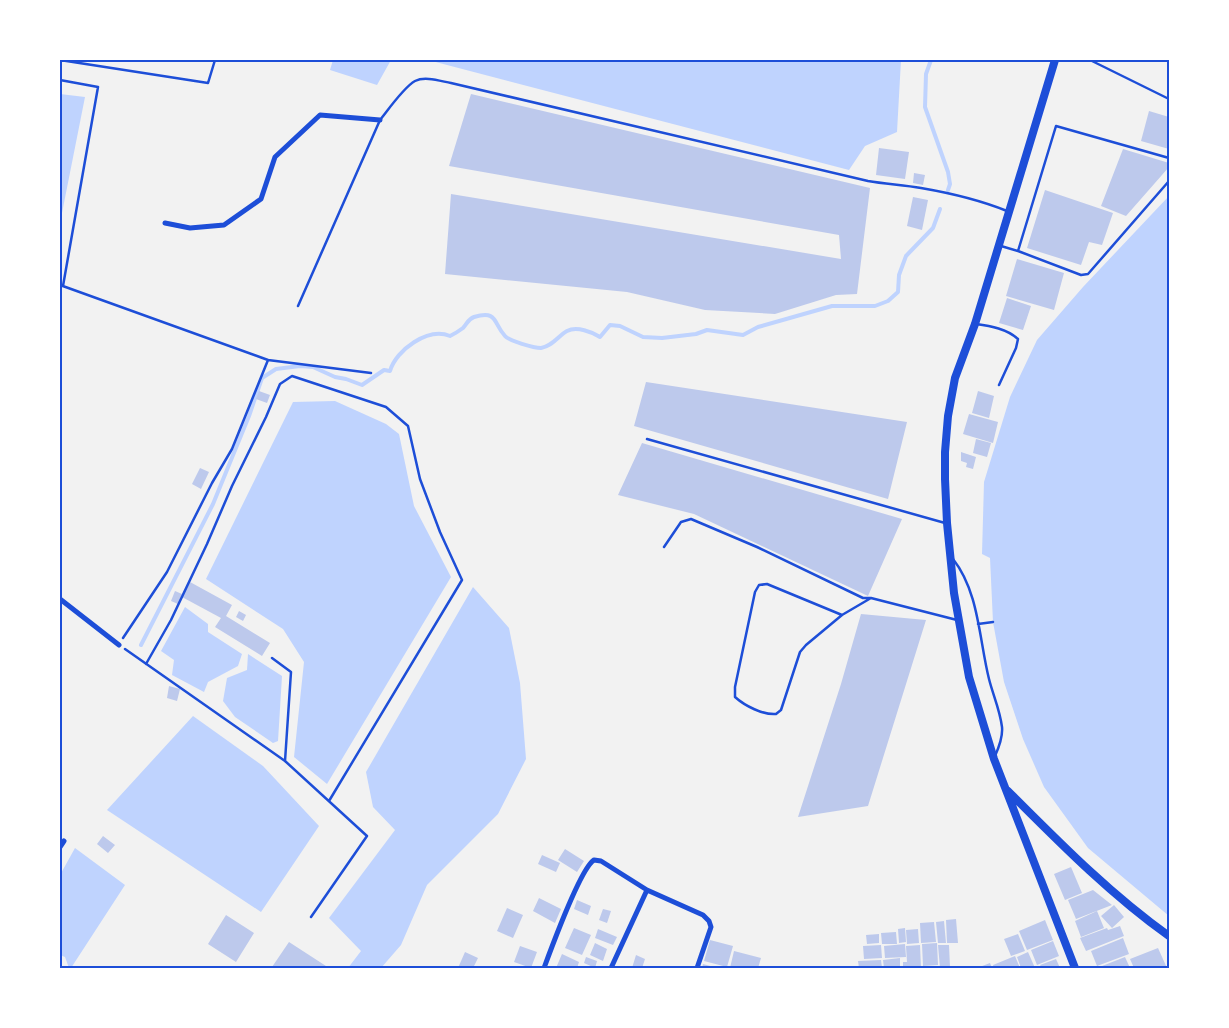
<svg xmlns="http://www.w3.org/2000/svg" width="1229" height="1028" font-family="'Roboto Serif',serif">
	<rect width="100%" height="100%" fill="#f2f2f2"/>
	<path fill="#bfd3fe" d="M333,60H391L377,85L330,70Z
		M428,60H901L897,132L865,146L849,170Z
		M60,94L85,97L60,223Z
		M1169,196V916L1088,848L1044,787L1023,739L1004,682L993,622L990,558L982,554L984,482L1010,397L1037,340L1083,287Z
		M335,401L386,424L399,434L414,506L451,577L327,784L294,757L304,662L283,629L206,579L293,402Z
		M473,587L509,628L520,683L526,759L498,814L427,885L401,945L381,968H348L361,951L329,918L395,830L373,807L366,772Z
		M185,607L208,624V632L242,654L238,666L208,682L204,692L172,675L174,660L161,651Z
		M248,654L282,676L278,741L273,743L235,717L223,701L227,678L247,670Z
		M193,716L263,766L319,826L261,912L107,810Z
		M75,848L125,885L71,968H69L65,957L60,955V875Z"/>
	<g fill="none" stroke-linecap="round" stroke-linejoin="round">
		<path stroke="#bfd3fe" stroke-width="4" d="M931,60L926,74L925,107L948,172L950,184L948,190
			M141,645L213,504L249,416L262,378L276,369L300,366L313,367L335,377L346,379L362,385L384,370L390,371C396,350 428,327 450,336C454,334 459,331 463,328C467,324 468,319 474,317C498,310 493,323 505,336C509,341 534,348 541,348C553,346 558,336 567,331C577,326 592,332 600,337L610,325L620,326L643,337L662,338L696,334L707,330L743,335L758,327L832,306H875L888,301L898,292L899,275L906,256L933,228L940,209"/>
	</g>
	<path fill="#bdc9ec" d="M471,94L870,188L857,294L836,295L775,314L705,310L627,292L445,274L451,194L841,259L839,235L449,166Z
		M1149,111L1169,117V149L1141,141Z
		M879,148L909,152L905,179L876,175Z
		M1123,149L1169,163V167L1126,216L1101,206Z
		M914,173L925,175L923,185L913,183Z
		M1045,190L1113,213L1102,245L1089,242L1081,265L1027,248Z
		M913,197L928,200L922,230L907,226Z
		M1017,259L1064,273L1054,310L1006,296Z
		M1007,298L1031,306L1023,330L999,323Z
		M646,382L907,422L888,499L634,426Z
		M259,391L270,395L267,403L256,399Z
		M978,391L994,396L989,418L972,413Z
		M969,414L998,422L993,443L963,434Z
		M976,439L991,443L987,457L973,453Z
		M642,443L902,519L868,596L694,514L618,495Z
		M961,452L976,457L973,469L966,467L967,463L961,461Z
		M200,468L209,472L201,489L192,484Z
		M190,582L232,605L226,616L270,643L262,656L215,627L221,618L182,597Z
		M175,591L182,594L178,604L171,601Z
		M239,611L246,615L243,621L236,617Z
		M861,614L926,620L868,806L798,817L841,684Z
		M169,686L180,689L177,701L167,698Z
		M103,836L115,845L108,853L97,844Z
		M565,849L584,861L577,872L558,860Z
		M542,855L560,863L556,872L538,864Z
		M1071,867L1082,893L1065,900L1054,874Z
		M1093,890L1112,905L1076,919L1068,900Z
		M539,898L561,909L555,923L533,911Z
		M577,900L591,906L588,915L574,909Z
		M1114,905L1124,917L1112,928L1101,916Z
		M507,908L523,915L513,938L497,931Z
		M603,909L611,911L607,923L599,920Z
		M1097,911L1104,928L1081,937L1075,921Z
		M226,915L254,933L236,962L208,944Z
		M956,919L958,943H947L946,920Z
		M1045,920L1053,940L1027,950L1019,931Z
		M944,921L946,943H938L936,922Z
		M934,922L936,942L921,943L920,923Z
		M1120,926L1124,936L1086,951L1080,938L1107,928L1108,930Z
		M574,928L591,935L582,955L565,948Z
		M905,928L906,942L899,943L898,929Z
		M598,929L617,937L613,945L595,938Z
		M918,929L919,943L907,944L906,930Z
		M896,932L897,944H882L881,933Z
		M879,934V943L867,944L866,935Z
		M1018,934L1025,951L1011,956L1004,939Z
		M1123,938L1129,954L1097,966L1091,951Z
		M710,940L733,946L727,967L704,961Z
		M1053,941L1059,956L1037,965L1031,950Z
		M289,942L326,966L325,968H274L272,967Z
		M595,943L607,949L603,961L590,955Z
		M937,943L938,965L923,966L922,944Z
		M905,944L906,957L885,958L884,946Z
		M881,945L882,958L864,959L863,946Z
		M920,945L921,968H903V962H907L906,946Z
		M938,945H949L950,967L940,968Z
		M520,946L537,952L531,968L514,962Z
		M1158,948L1167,968H1134L1130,959Z
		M734,951L761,958L758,968H730Z
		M465,952L478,958L473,968H458Z
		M1028,952L1035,968H1021L1017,957Z
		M562,954L579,962L577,968H556Z
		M636,955L645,959L642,968H632Z
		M1015,956L1020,968H994L993,965Z
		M586,957L597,961L595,968L584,963Z
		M1125,957L1130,968H1097Z
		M900,958V968H884L883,960Z
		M1056,959L1060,968H1042L1040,965Z
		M881,960L882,968H859L858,961Z
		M990,963L992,968H977Z
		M703,964L714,967V968H702Z"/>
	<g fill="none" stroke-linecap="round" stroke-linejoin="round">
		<path stroke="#1d4ed8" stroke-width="2.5" d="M60,60L208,83L215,60
			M60,80L98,87L63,286
			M60,285L268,360L371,373
			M123,638L167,572L212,483L232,449L268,360
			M125,649L285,761L367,836L311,917
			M272,658L291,672L285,761
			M146,664L171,620L207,544L232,486L266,417L280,384L292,376L386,407L408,426L420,479L440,532L462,580L329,801"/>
		<path stroke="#1d4ed8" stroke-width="2.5" d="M1090,60L1169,99
			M1001,246L1018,251L1081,275L1088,274L1169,181
			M1018,251L1056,126L1169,158
			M298,306L380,120C388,110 404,87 415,81C425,76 440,81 451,83L868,181C885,184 904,185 921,188C950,193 980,200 1007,211
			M976,324C991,326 1007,329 1018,339L1016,348L999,385
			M647,439L945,523
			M664,547L681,522L691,519L757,547L863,598H871
			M953,559C979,592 979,639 989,679C993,695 1000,710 1002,727C1003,737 999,747 995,756
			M842,615L767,584L759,585L755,592L735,687V697C745,706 763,715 776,714L781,710L800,652L806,645L842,615L871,598L957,620
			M978,624L993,622"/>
		<path stroke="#1d4ed8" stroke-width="5" d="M165,223L190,228L224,225L261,199L275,157L320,115L380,120
			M60,599L119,645
			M60,847L64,841
			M544,968C551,949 581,868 594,860L601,861L647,890L703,915L709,921L711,927L697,968
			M611,968L647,890"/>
		<path stroke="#1d4ed8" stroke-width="8" d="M1055,60L975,324L955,378L948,416L945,452V479L947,523L954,593L969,677L994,759L1075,968
			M1008,791C1059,842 1110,894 1169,936"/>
	</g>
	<rect width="1229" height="1028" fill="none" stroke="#ffffff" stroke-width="122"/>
	<rect x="61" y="61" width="1107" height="906" fill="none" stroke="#1d4ed8" stroke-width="2"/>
</svg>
